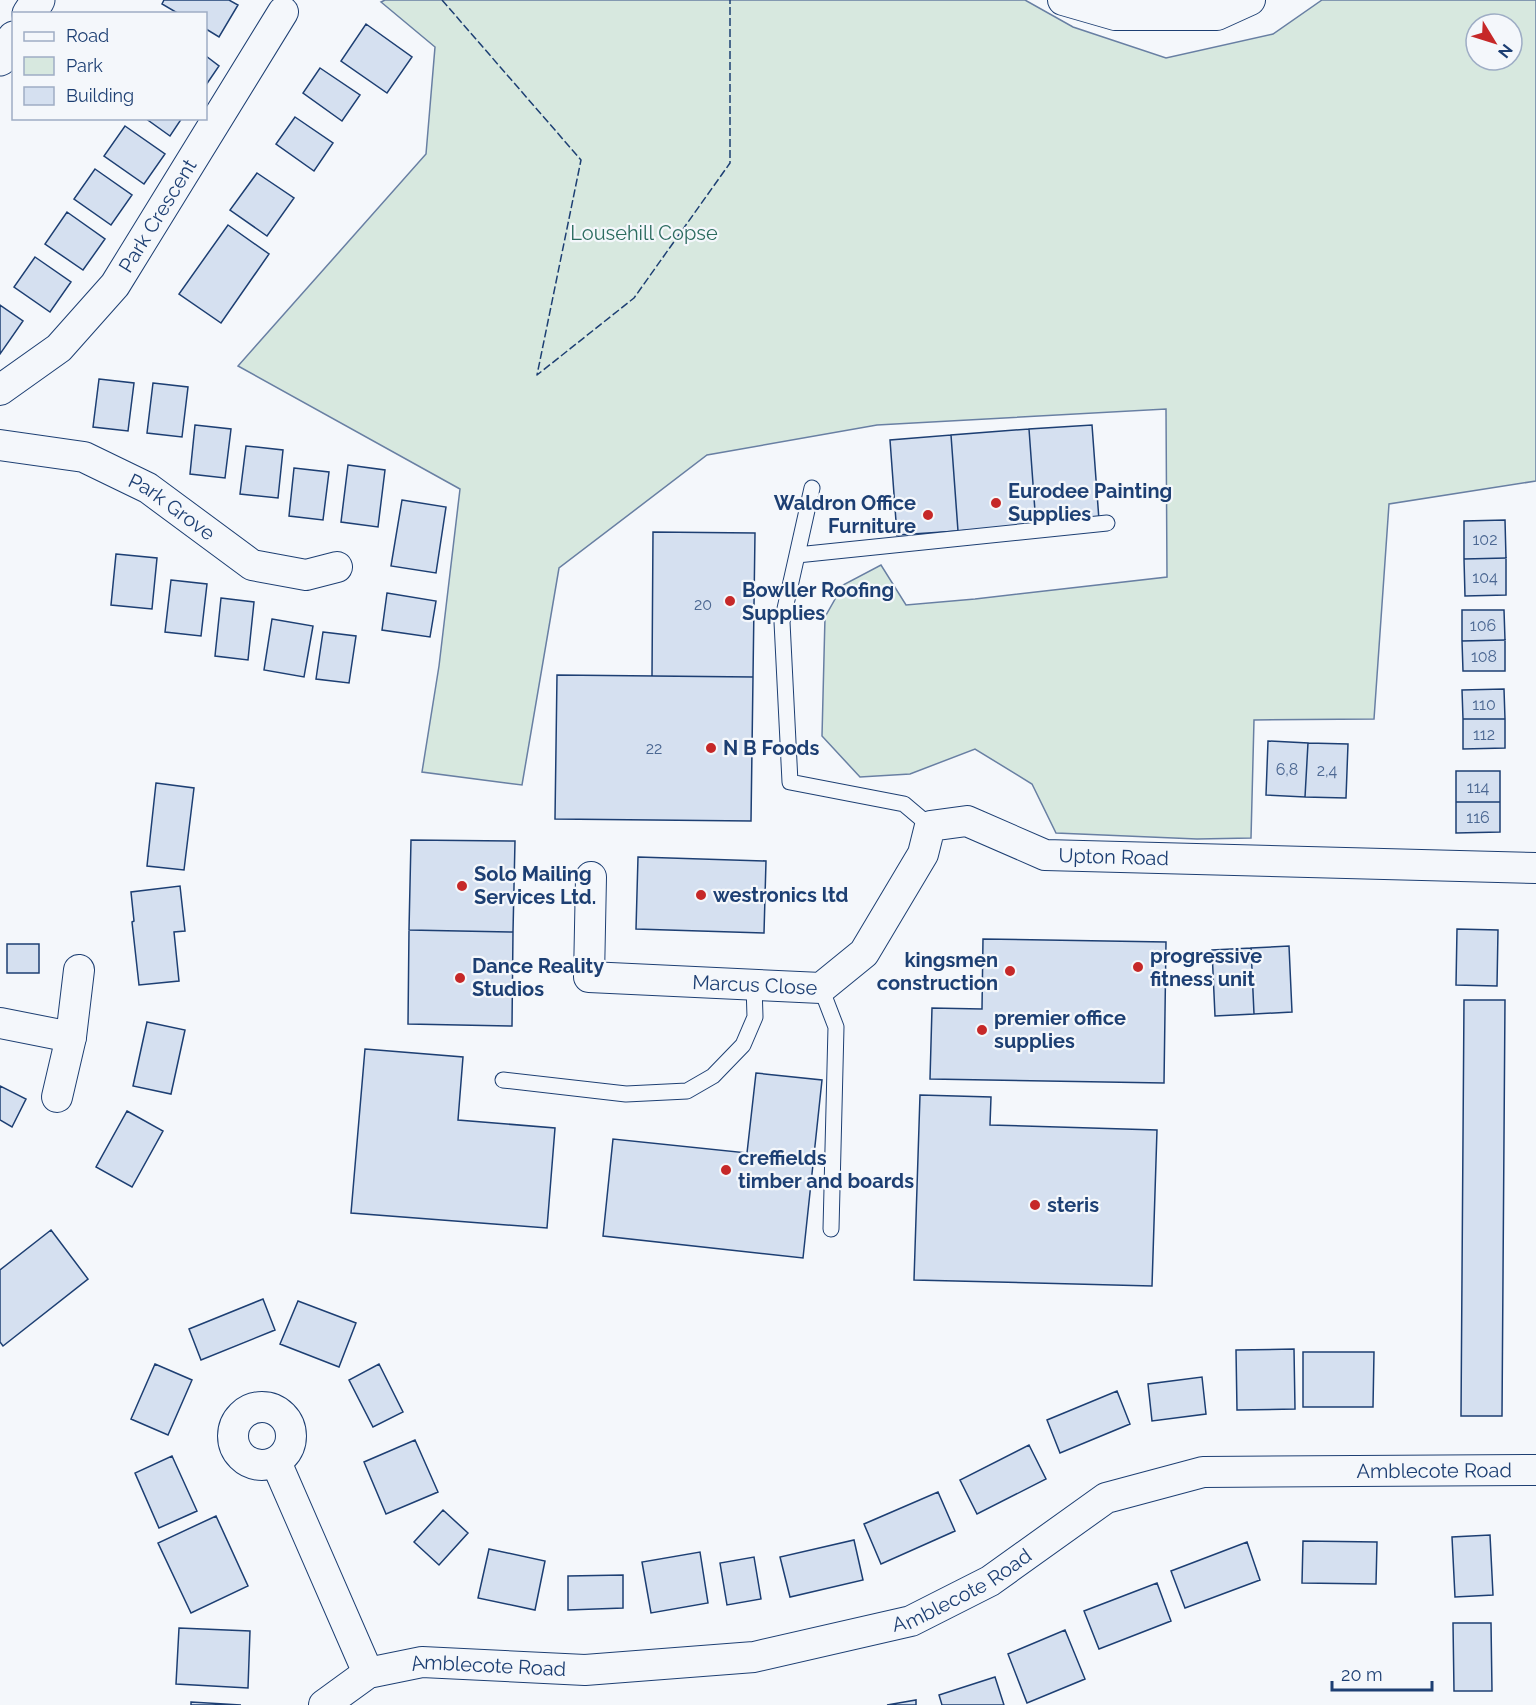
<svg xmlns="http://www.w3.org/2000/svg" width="1536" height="1705" font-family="Raleway,sans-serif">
	<rect width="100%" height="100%" fill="#f4f7fb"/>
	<path fill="#d7e8df" stroke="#687fa3" stroke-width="1.5" fill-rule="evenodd" d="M385,0H1025L1073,27L1166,58L1273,34L1322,0H1536V481L1389,504L1374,719L1254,720L1251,838L1197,839L1056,833L1032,784L975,749L910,774L860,777L822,736L825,617L843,585L881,565L906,605L975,599L1167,577L1166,409L877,425L707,455L559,568L522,785L422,772L439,666L460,489L238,366L426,154L435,47L381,2ZM1476,24H1512V60H1476Z"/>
	<path fill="#d5e0f0" stroke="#1d3f73" stroke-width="1.5" d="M164,0H229L238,5L219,37L206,29V14H179L162,4Z
		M366,24L412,57L387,93L341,61Z
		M206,56L219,66L206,85Z
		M320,68L360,95L342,121L303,93Z
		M295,117L333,143L314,171L276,144Z
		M145,118H182L170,136Z
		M125,126L165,154L144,184L104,156Z
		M95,169L132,195L111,225L74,199Z
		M257,173L294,198L267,236L230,210Z
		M67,212L105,239L83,270L45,244Z
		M228,225L269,254L221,323L179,294Z
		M35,257L71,282L50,312L14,287Z
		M0,305L23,321L0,354Z
		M99,379L134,383L128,431L93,427Z
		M153,383L188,387L182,437L147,433Z
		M195,425L231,429L225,478L190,474Z
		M1092,425L1099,520L1036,525L1029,429Z
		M1029,429L1036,525L958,531L951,435Z
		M951,435L958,531L897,535L890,440Z
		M246,446L283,450L278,498L240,494Z
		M348,465L385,470L378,527L341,522Z
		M294,468L329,472L323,520L289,516Z
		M402,500L446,507L436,573L391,566Z
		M1505,520L1506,558L1464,559V521Z
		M653,532L755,533L753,677L652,676Z
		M116,554L157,558L152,609L111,605Z
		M1506,558V595L1465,596L1464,559Z
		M171,580L207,584L201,636L165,632Z
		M387,593L436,601L430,637L382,630Z
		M221,598L254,602L248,660L215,656Z
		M1462,610H1504L1505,640L1462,641Z
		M272,619L313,626L304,677L264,670Z
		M323,632L356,636L349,683L316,679Z
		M1505,640V671H1463L1462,641Z
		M557,675L753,677L751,821L555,819Z
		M1504,689L1505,719H1463L1462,690Z
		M1463,719H1505V748L1463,749Z
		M1268,741L1308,743L1305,797L1266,795Z
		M1308,743L1348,744L1346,798L1305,797Z
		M1456,771H1500V802H1456Z
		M156,783L194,788L184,870L147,866Z
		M1456,802H1500V832L1456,833Z
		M411,840L515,841L513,932L409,930Z
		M638,857L766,861L764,933L636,929Z
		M180,886L185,931L174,932L179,981L139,985L132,922L134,921L131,892Z
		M1457,929L1498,930L1497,986L1456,985Z
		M409,930L513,932L512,1026L408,1024Z
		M983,939L1166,942L1164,1083L930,1079L932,1008L982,1009Z
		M7,944H39V973H7Z
		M1289,946L1292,1012L1254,1014L1251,948Z
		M1251,948L1254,1014L1215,1016L1212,950Z
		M1464,1000H1505L1502,1416H1461Z
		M147,1022L185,1030L171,1094L133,1086Z
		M365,1049L463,1057L458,1120L555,1128L547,1228L351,1213Z
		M756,1073L822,1080L803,1258L603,1236L613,1139L747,1153Z
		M0,1086L26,1099L12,1127L0,1120Z
		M920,1095L991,1097L990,1125L1157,1130L1152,1286L914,1280Z
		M127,1111L163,1131L132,1187L96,1167Z
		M51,1230L88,1279L3,1346L0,1342V1270Z
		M263,1299L275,1330L201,1360L189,1329Z
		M298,1301L356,1323L339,1367L280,1344Z
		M1294,1349L1295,1409L1237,1410L1236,1350Z
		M1303,1352H1374L1373,1407H1303Z
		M155,1364L192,1380L168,1435L131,1419Z
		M379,1364L403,1412L373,1427L349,1380Z
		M1202,1377L1206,1414L1152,1421L1148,1384Z
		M1117,1391L1130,1424L1060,1453L1047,1420Z
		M415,1440L438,1492L386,1514L364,1462Z
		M1029,1445L1046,1479L977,1514L960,1480Z
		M172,1456L197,1511L159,1528L135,1473Z
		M938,1492L955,1531L881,1564L864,1524Z
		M443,1510L468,1533L439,1565L414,1542Z
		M216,1516L248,1586L191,1613L158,1543Z
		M1490,1535L1493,1595L1455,1597L1452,1537Z
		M854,1540L863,1580L790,1597L780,1557Z
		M1303,1541L1377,1542L1376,1584L1302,1583Z
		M1247,1542L1260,1580L1185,1608L1171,1571Z
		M489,1549L545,1561L535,1610L478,1598Z
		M700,1552L708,1603L651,1613L642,1562Z
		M754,1557L761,1599L727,1605L720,1563Z
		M623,1575V1608L568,1610V1576Z
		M1157,1583L1171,1621L1099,1649L1084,1611Z
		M1453,1623H1491L1492,1691H1454Z
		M179,1628L250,1631L248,1688L176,1684Z
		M1065,1630L1085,1679L1027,1703L1008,1654Z
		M995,1677L1004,1705H942L939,1695Z
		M916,1700V1705H887Z
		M191,1702L241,1705H191Z"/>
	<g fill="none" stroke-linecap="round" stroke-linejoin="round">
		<defs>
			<path id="service" d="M812,488L782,622L790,782L904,804L930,826
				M797,555L1107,523
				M821,988L836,1027L831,1229
				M503,1080L626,1094L687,1091L713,1076L743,1045L755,1017L754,985"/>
			<g id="minor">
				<path d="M1063,0L1115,15H1217L1250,0"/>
				<path id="s1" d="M0,390L59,348L115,285L283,12"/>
				<path id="s2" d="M0,445L84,457L148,488L252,565L306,575L337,567"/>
				<path id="s3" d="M591,877L589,977L821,988L864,953L923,854L930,826L967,821L1045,855L1536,868"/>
				<path d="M0,1023L71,1037L79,970"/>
				<path d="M57,1097L71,1037"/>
				<circle cx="262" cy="1436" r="29"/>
				<path d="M276,1462L368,1673"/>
				<path id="s4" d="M324,1705L368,1673L422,1662L585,1670L754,1657L911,1621L990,1581L1106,1498L1203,1472L1536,1470"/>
			</g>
			<path id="tertiary" d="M29,14L38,0
				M0,59L14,38"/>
		</defs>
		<use href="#service" stroke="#1d3f73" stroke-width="17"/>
		<use href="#minor" stroke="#1d3f73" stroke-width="32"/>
		<use href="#tertiary" stroke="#1d3f73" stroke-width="35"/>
		<use href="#service" stroke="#f4f7fb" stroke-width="15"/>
		<use href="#minor" stroke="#f4f7fb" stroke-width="30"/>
		<use href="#tertiary" stroke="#f4f7fb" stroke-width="33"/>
		<path stroke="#1d3f73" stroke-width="1.5" stroke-dasharray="8 3" stroke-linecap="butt" d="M442,0L581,160L537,375L634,298L730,163V0"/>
	</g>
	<g fill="#c62828" stroke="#f4f7fb" stroke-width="2">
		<circle cx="996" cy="503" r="6"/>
		<circle cx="928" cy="515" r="6"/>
		<circle cx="730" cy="601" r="6"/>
		<circle cx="711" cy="748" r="6"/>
		<circle cx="462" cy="886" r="6"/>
		<circle cx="701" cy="895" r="6"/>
		<circle cx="1138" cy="967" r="6"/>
		<circle cx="1010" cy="971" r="6"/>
		<circle cx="460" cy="978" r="6"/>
		<circle cx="982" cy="1030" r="6"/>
		<circle cx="726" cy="1170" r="6"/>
		<circle cx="1035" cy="1205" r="6"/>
	</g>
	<g text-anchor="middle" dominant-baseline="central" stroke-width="4.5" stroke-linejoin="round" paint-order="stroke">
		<g font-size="16" fill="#4b6792">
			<text x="1485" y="539">102</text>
			<text x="1485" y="577">104</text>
			<text x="703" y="604">20</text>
			<text x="1483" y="625">106</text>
			<text x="1484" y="656">108</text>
			<text x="1484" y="704">110</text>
			<text x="1484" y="734">112</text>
			<text x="654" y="748">22</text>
			<text x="1287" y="769">6,8</text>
			<text x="1327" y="770">2,4</text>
			<text x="1478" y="787">114</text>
			<text x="1478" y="817">116</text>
		</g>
		<g font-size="20" fill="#1d3f73" stroke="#f4f7fb">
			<text stroke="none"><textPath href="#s1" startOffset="238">Park Crescent</textPath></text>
			<text stroke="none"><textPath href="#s2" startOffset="186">Park Grove</textPath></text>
			<text stroke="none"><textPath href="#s3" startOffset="723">Upton Road</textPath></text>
			<text stroke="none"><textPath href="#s3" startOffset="266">Marcus Close</textPath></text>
			<text stroke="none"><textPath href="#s4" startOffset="1166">Amblecote Road</textPath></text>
			<text stroke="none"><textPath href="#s4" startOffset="662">Amblecote Road</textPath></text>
			<text stroke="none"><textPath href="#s4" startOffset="176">Amblecote Road</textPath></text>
		</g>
		<g font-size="20" fill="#2c6c60" stroke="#f4f7fb">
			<text x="644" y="233">Lousehill Copse</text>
		</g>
		<g font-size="20" font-weight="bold" fill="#1d3f73" stroke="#f4f7fb" text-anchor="start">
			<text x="1008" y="491">Eurodee Painting<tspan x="1008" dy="23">Supplies</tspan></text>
			<text x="916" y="503" text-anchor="end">Waldron Office<tspan x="916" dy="23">Furniture</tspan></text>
			<text x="742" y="590">Bowller Roofing<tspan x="742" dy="23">Supplies</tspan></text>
			<text x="723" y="748">N B Foods</text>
			<text x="474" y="874">Solo Mailing<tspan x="474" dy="23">Services Ltd.</tspan></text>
			<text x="713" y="895">westronics ltd</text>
			<text x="1150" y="956">progressive<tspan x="1150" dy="23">fitness unit</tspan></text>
			<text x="998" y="960" text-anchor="end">kingsmen<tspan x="998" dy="23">construction</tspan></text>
			<text x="472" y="966">Dance Reality<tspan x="472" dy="23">Studios</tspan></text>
			<text x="994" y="1018">premier office<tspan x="994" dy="23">supplies</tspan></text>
			<text x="738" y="1158">creffields<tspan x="738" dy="23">timber and boards</tspan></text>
			<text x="1047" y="1205">steris</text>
		</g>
	</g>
	<rect x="12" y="12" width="195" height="108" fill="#f4f7fb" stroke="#9eadc5" stroke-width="1.5"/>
	<rect x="24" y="32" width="30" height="9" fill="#f4f7fb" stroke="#9eadc5" stroke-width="1.5"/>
	<text x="66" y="42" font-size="18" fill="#1d3f73">Road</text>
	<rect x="24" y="57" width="30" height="18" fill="#d7e8df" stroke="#9eadc5" stroke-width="1.5"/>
	<text x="66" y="72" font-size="18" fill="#1d3f73">Park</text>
	<rect x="24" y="87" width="30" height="18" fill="#d5e0f0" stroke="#9eadc5" stroke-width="1.5"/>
	<text x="66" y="102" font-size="18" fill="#1d3f73">Building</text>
	<g transform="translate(1494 42) rotate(128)"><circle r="28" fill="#f4f7fb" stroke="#9eadc5" stroke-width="1.5"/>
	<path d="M0-4.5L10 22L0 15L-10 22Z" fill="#c62828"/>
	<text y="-9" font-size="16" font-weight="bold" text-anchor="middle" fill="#1d3f73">N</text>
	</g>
	<path d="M1332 1681v9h100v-9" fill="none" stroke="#1d3f73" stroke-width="3"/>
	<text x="1341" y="1681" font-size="18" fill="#1d3f73" stroke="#f4f7fb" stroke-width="4.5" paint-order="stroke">20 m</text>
</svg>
